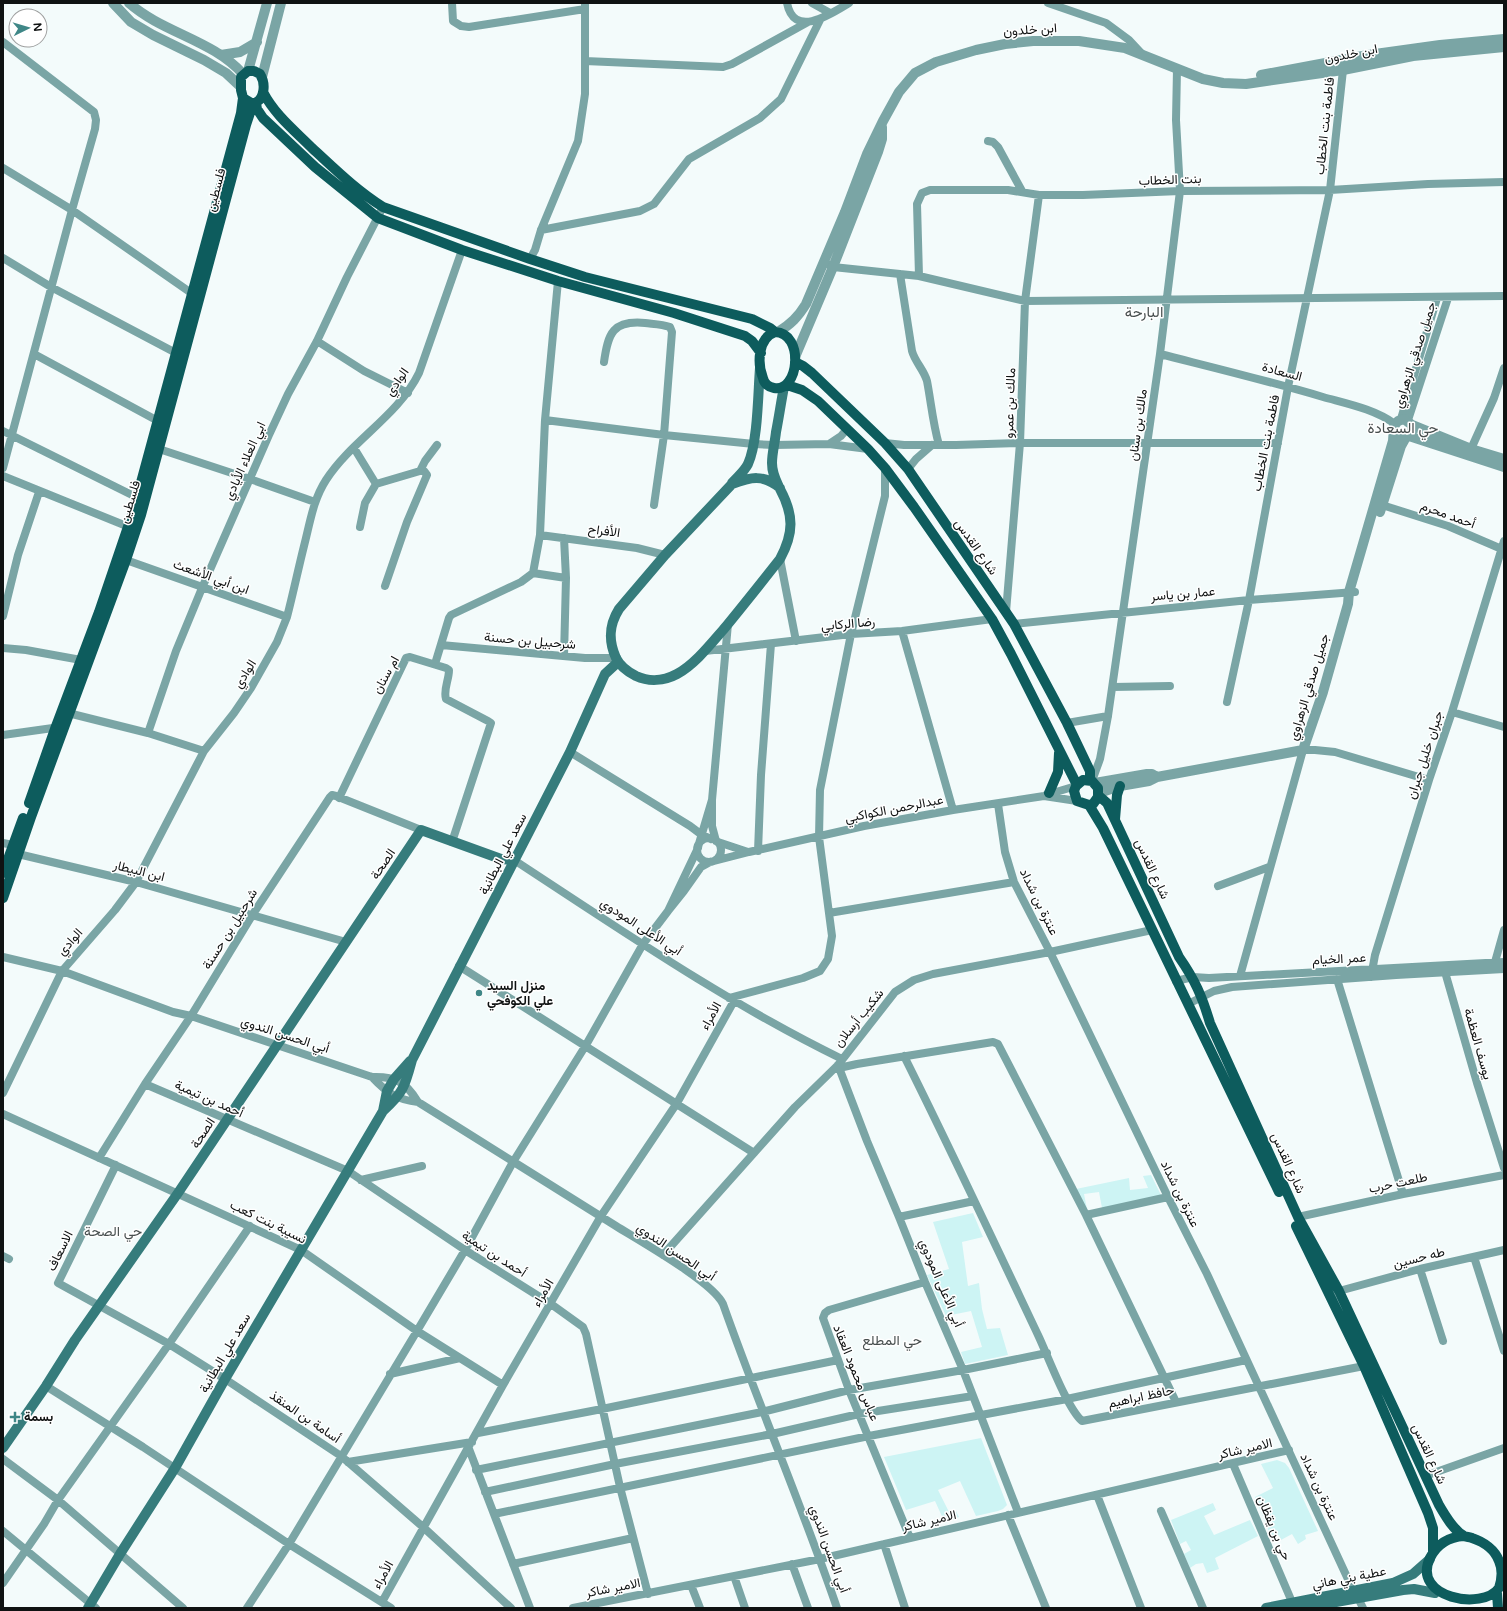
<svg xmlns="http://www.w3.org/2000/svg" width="1507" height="1611" font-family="'Varela Round',Vazirmatn,sans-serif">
	<rect width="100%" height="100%" fill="#f3fbfb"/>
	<path fill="#cdf4f4" d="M1151,1175L1162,1197L1102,1208L1099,1192L1084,1194L1087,1209L1076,1189L1129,1178L1130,1190L1148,1188L1143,1176Z
		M973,1213L983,1237L962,1242L968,1286L979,1283L982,1309L987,1329L1000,1328L1008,1355L965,1364L961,1352L982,1347L971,1311L946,1316L927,1275L949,1269L933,1222Z
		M981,1438L1007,1505L1003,1509L998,1511L976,1516L960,1481L938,1490L950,1514L956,1511L959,1517L945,1523L935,1501L906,1510L884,1457Z
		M1277,1460L1285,1463L1289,1468L1318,1531L1305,1535L1306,1539L1298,1544L1292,1534L1281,1540L1279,1535L1272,1539L1255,1497L1273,1488L1261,1464Z
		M1213,1503L1216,1510L1204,1516L1214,1535L1250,1520L1258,1536L1215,1558L1219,1569L1207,1573L1203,1563L1196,1564L1190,1568L1184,1554L1191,1550L1186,1541L1180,1544L1171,1520Z"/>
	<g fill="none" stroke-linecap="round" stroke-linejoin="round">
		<path stroke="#7aa5a5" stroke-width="8" d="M452,3L453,21L461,26L469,27L585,9
			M787,3C794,39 831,14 849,3
			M812,3L830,13
			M1048,3L1106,23L1129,40L1143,55
			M3,42L94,112L96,120L95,129L72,210L3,468
			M585,61L723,67L732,64L808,22
			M988,141L993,142L998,147L1022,191
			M3,168L72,210L197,297
			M541,230L640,211L654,204L689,159L760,118L781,99L820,20
			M3,258L51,287L176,353
			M530,259L535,250L541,230L578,141L585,94V3
			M829,265L833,267L919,276L1025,301L1504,296
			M900,274L912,351C915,362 924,370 927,381C931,402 933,424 939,445
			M919,276L917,204L922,193L930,190H1008L1039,195H1083L1180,191L1330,190L1428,184L1504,182
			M317,341L364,371L408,393
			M34,354L158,421
			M1160,354C1215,368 1269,381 1323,397C1348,404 1374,409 1395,424
			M604,362C608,333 613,320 645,323C653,324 662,324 670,327L672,332L664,435L654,505
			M1401,419L1437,298
			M545,420L664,435L754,444L774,445L829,444
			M1408,420L1448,298
			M847,429L841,436L829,444L868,449
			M3,431L138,498
			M885,443L904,445H956L1020,443H1278
			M354,448L376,484L365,503L360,527
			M159,449L250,479L315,502
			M1471,449L1494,398L1504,368
			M908,469L916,459L932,445
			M3,476L129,527
			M376,484L420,471L425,461L437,445
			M1382,505L1448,526L1504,550
			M540,535L637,548L665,555
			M564,538L566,578L564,656
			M780,559L796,641
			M126,560L287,617
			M533,573L566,578
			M385,586L407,522L427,475L424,471H420
			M1006,612L1020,443L1025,301L1039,195
			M3,616L18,555L39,492
			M1014,624L1249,600L1355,592
			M902,631L953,810
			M441,645L585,658H617
			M3,648L26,650L81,660
			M705,651L851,634L902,631L992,619
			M435,664L449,618L451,615L521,582L533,573L540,535L545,420L558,281
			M1113,687L1170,686
			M1227,702L1249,600L1288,387L1330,190L1343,70
			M64,712L148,733L204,751
			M1452,712L1504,727
			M1067,723L1108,716
			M148,733L176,651L202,588L269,435L288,394L317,341L347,277L383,207
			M3,735L60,727
			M570,752L690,826L702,835L711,839
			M1092,781L1100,759L1108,716L1160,354L1180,191L1176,120L1177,69
			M1046,795L1076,786
			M339,798L406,658L410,657L446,668L449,670C449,680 443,690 446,699L488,721L491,723L452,842
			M712,800L728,624
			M998,804L1005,852L1014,882L1050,952L1168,1197L1207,1274L1353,1590
			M697 850a12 12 0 1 1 24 0a12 12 0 1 1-24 0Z
			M718,842L748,852
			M3,843L13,845
			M698,847L712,800V826L716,841
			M698,848L668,911L684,891L701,867L710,862
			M758,851L761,775L771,644
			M18,854L136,882L346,942
			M514,860C621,930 727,1003 842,1059
			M714,861L749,852L864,826L953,810L1044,796L1077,801
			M1218,886L1269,867
			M829,913L1014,882
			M3,957L62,971L173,1012L191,1016L372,1077C395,1076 406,1082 418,1102C484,1143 550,1185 616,1226C640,1241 713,1282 723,1304C759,1406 802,1506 837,1608
			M1495,962L1504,930
			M459,966L754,1153
			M1445,972L1477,1083L1504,1168
			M1240,976L1303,750H1315L1335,752L1429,780
			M1371,977L1375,955L1429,780L1452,712L1504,541
			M1337,979L1403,1194
			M1176,981L1193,977L1209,978L1504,962
			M729,998L803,978L820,971L828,959L832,936L819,837L820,790L851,634L885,496V468
			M1188,1004L1214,991L1232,987L1396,975L1504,969
			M904,1056C950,1148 994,1242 1038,1335C1048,1356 1067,1408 1082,1421L1364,1366
			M838,1065L867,1141L899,1217L925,1282L963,1370L1018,1512
			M839,1068L857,1064L993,1042L998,1044L1086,1215L1176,1402
			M372,1077C386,1092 397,1100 418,1102
			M145,1084L348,1171L465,1250L551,1304L583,1327L586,1334L620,1487L648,1594
			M3,1093L62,971L115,910L136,882L204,751L234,713L251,688L277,642L287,617C293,594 298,570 304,546C310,523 313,500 326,480C352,440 398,416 419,373L462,250
			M3,1114L301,1250L417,1331L503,1385
			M99,1158L145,1084L191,1016L253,914L330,797L332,795L336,796L421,830
			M116,1165L58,1283L169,1344L225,1379L341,1456L423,1527L511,1608
			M361,1180L422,1166
			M1086,1215L1168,1197
			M899,1217L974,1201
			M1298,1217L1403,1194L1504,1175
			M663,1255L795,1107L838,1065L895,992L914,980L933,974L1050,952L1152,930
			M3,1256L9,1259
			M1474,1257L1504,1351
			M1420,1269L1443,1341
			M1339,1291L1420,1269L1504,1250
			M390,1374L460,1358
			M46,1386L143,1447L289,1544L391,1608
			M478,1433L602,1409L838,1360
			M469,1449L530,1608
			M3,1459L58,1500L183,1608
			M348,1462L472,1442
			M1233,1464L1292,1602
			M476,1470L762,1412L849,1390L963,1370L1047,1353
			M1425,1476L1504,1448
			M485,1492L615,1464L772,1434L859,1414L973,1396
			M1097,1495L1141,1608
			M1161,1511L1203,1608
			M494,1514L869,1436L1067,1399L1246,1360
			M1008,1515L1046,1608
			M3,1531L96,1608
			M910,1538L849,1390L823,1318L825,1313L829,1310L925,1282
			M884,1544L905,1608
			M513,1564L633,1538
			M792,1564L808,1608
			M734,1576L745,1608
			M3,1583L44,1524L58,1500L169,1344L250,1226
			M691,1585L700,1608
			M1358,1598L1363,1608
			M382,1602L503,1385L601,1216L677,1103L734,1001
			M247,1608L289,1544L417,1331L465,1250L513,1162L586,1045L643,944L668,911
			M573,1608L820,1559L1289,1450"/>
		<path stroke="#7aa5a5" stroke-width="10" d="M113,3L131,22L153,35L204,60L226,73L241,87
			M129,3C163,33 213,40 243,74
			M221,55L240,52L257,42
			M248,71L267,3
			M1261,75L1368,55L1440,45L1504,39
			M262,77L281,3
			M778,332C791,324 798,317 806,304L845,212L867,154L883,121L899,92L915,73L936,62L976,50L1005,44L1033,41H1079L1125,48L1203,79L1223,83L1246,84L1343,70L1413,56L1504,47
			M795,357L833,267L878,152L882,139V127
			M1412,425L1471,449L1504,459
			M1409,436L1504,467
			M1380,512L1401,446L1406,437
			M1095,783L1147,774H1152L1157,777
			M1099,793L1120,786L1149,781L1157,777L1303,750L1323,692L1348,604L1349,592L1393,441L1394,426L1398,421L1404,419L1412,425C1414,433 1409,439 1400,438L1394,432"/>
		<path stroke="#367c7c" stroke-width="10" d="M732,483C737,477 744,472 748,464C758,442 758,393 760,368
			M780,488C763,474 751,477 732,484L665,555L619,609C609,625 608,640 616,658C620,666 628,672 636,676C649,682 664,681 677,674C694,665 710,645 723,630C742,607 761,583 780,559C794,533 794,515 780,489C776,480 772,474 772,463C772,453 775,442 776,432C779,417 781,402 784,387
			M383,1111L387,1091L394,1079L410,1061
			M3,1448L46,1386L75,1340L178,1193L421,830L501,859L514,860
			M88,1608L120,1554L175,1468L225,1379L383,1111C404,1092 405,1086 412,1060L570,752L605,674L618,662
			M1266,1608L1393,1583L1413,1574L1430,1559
			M1303,1608L1403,1590L1414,1589L1435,1593"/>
		<path stroke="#0d5c5d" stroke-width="10" d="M248,71H254L260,74C266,84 265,100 253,104L243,98L241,90V77Z
			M263,92C275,115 294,130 312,148C335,169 356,190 383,207L530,259L585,277L752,319L770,328L775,332
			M256,103L257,109L263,118L315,167L378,218L462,250L558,281L674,313L745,336L752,341L761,353
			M775,332C805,333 799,393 774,388C768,387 764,383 763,378C757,363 758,338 775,332Z
			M795,362L803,366L812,373L885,443L908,469L1014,624L1067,723L1090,771V780
			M787,385L802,390L818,401L868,449L885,468L914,507L992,619L1011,654L1077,785
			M1049,793L1058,772L1059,753
			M1099,796L1107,803L1179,957C1195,980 1202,996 1210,1023L1298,1217L1339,1291L1439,1505C1445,1515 1453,1530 1464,1536C1466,1537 1470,1537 1472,1538C1484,1542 1495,1550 1499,1561C1503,1570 1502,1579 1499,1588C1483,1611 1411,1598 1430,1558C1437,1544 1448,1537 1464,1536
			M29,803L55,729L99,612L133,512L241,113L243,98
			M1089,805L1093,804L1098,797V788L1092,781L1083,780L1076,786L1074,791L1077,801L1089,805L1103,828L1279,1192
			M1115,819L1117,795L1120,786
			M3,873L23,818
			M3,898L31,817L126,560L141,515L246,125L253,104
			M1296,1226L1364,1366L1428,1513L1433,1528V1552
			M1497,1593L1498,1608"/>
	</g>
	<g fill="#3f8787" stroke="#fff" stroke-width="1.5">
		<circle cx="479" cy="993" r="4"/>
		<path d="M13 1411h4v4h4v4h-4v4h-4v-4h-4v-4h4z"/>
	</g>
	<g text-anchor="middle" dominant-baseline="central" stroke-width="3" stroke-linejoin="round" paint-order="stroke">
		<g font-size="13" fill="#0f1212" stroke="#fff">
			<text transform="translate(1030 30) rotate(-4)">ابن خلدون</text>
			<text transform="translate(1351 54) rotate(-11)">ابن خلدون</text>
			<text transform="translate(1325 126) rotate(-84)">فاطمة بنت الخطاب</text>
			<text transform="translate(1170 180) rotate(-2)">بنت الخطاب</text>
			<text transform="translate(216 190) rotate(-75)">فلسطين</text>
			<text transform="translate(1415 355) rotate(-72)">جميل صدقي الزهراوي</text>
			<text transform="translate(1282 372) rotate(15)">السعادة</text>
			<text transform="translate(397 382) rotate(-55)">الوادي</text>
			<text transform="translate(1010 403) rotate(-88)">مالك بن عمرو</text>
			<text transform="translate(1138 425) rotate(-82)">مالك بن سنان</text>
			<text transform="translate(1266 443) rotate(-79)">فاطمة بنت الخطاب</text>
			<text transform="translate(245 461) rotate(-66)">ابي العلاء الأيادي</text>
			<text transform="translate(130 502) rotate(-73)">فلسطين</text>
			<text transform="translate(1448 515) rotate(20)">أحمد محرم</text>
			<text transform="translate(604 531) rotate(8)">الأفراح</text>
			<text transform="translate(976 547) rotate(55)">شارع القدس</text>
			<text transform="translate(211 577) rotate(20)">ابن أبي الأشعث</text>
			<text transform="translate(1183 594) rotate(-5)">عمار بن ياسر</text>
			<text transform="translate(848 624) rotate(-5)">رضا الركابي</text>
			<text transform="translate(530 641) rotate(5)">شرحبيل بن حسنة</text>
			<text transform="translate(245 674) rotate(-58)">الوادي</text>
			<text transform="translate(386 675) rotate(-61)">ام سنان</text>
			<text transform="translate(1309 687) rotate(-73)">جميل صدقي الزهراوي</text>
			<text transform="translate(1425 755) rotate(-72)">جبران خليل جبران</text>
			<text transform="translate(894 809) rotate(-11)">عبدالرحمن الكواكبي</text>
			<text transform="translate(503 854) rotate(-63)">سعد علي البطانية</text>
			<text transform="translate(383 864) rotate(-56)">الصحة</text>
			<text transform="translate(1152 869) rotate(65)">شارع القدس</text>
			<text transform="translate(139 871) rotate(14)">ابن البيطار</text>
			<text transform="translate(1039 902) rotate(64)">عنترة بن شداد</text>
			<text transform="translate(641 927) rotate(33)">أبي الأعلى المودوي</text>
			<text transform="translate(230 929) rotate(-58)">شرحبيل بن حسنة</text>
			<text transform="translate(70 942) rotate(-49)">الوادي</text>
			<text transform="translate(1339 959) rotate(-3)">عمر الخيام</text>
			<text transform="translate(711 1016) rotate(-61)">الأمراء</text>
			<text transform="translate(859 1018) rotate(-51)">شكيب أرسلان</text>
			<text transform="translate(285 1035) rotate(18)">أبي الحسن الندوي</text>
			<text transform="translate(1478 1044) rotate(74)">يوسف العظمة</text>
			<text transform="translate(209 1099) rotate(24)">أحمد بن تيمية</text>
			<text transform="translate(203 1133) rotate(-57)">الصحة</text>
			<text transform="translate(1288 1163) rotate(66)">شارع القدس</text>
			<text transform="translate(1398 1183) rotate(-12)">طلعت حرب</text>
			<text transform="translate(1180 1194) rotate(64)">عنترة بن شداد</text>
			<text transform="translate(268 1222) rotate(26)">نسيبة بنت كعب</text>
			<text transform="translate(60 1251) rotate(-64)">الاسعاف</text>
			<text transform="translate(676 1252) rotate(34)">أبي الحسن الندوي</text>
			<text transform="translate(494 1254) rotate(33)">أحمد بن تيمية</text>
			<text transform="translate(1419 1258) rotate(-14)">طه حسين</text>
			<text transform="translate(941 1283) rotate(67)">أبي الأعلى المودوي</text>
			<text transform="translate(543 1293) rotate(-60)">الأمراء</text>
			<text transform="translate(225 1353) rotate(-60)">سعد علي البطانية</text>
			<text transform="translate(856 1373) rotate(68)">عباس محمود العقاد</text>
			<text transform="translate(1141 1397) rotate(-12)">حافظ ابراهيم</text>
			<text transform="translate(305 1417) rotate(34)">أسامة بن المنقذ</text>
			<text transform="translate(1245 1449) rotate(-13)">الامير شاكر</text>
			<text transform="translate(1429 1454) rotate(65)">شارع القدس</text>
			<text transform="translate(1319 1487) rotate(65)">عنترة بن شداد</text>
			<text transform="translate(929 1521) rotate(-13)">الامير شاكر</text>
			<text transform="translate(1274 1528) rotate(67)">حي بن يقظان</text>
			<text transform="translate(829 1549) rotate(70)">أبي الحسن الندوي</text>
			<text transform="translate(383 1575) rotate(-61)">الأمراء</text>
			<text transform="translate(1349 1578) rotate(-11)">عطية بني هاني</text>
			<text transform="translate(613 1588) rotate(-11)">الامير شاكر</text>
		</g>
		<g font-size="13" font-weight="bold" fill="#0f1212" stroke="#fff" text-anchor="start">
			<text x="487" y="986">منزل السيد<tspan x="487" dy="15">علي الكوفحي</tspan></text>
			<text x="24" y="1417">بسمة</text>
		</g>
		<g font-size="14" fill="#474e4e" stroke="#fff">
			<text x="113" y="1231">حي الصحة</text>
			<text x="892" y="1340">حي المطلع</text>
		</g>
		<g font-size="15" fill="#474e4e" stroke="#fff">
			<text x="1144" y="312">البارحة</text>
			<text x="1403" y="428">حي السعادة</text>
		</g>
	</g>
	<rect width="1507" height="1611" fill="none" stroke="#0f1212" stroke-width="8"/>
	<g transform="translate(28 28) rotate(85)"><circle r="19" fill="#ffffff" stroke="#9fa0a0"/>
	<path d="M0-3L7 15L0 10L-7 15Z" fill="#3f8787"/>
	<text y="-6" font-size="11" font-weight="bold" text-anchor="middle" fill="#0f1212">N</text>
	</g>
</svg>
